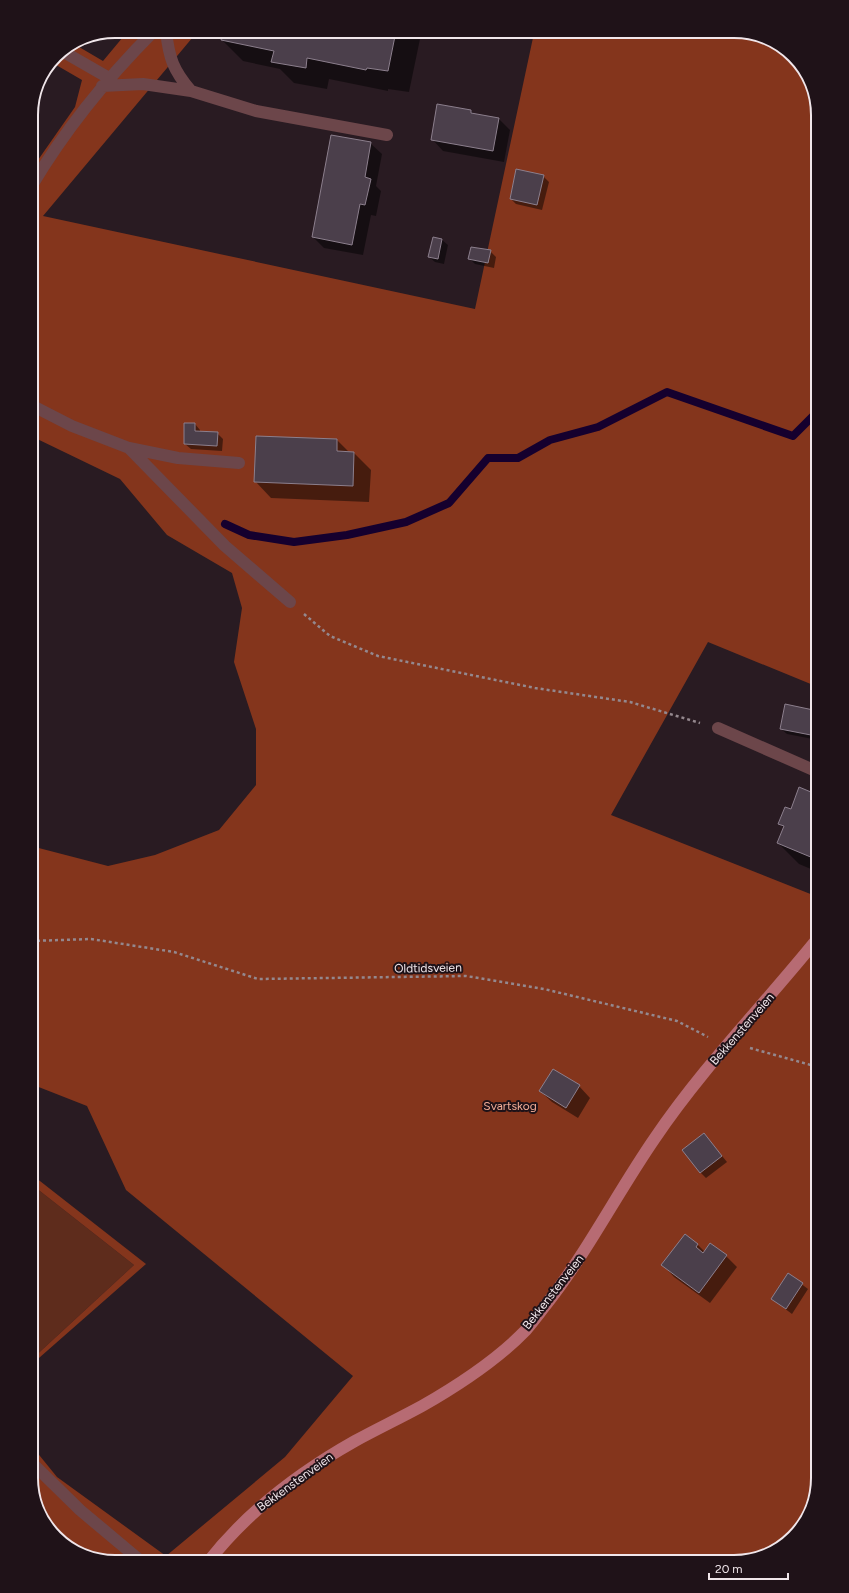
<svg xmlns="http://www.w3.org/2000/svg" width="849" height="1593" font-family="Figtree,sans-serif">
	<rect width="100%" height="100%" fill="#291b22"/>
	<path fill="#5e2c1c" d="M31,1184L134,1265L31,1360Z"/>
	<path fill="#84351c" d="M128,31H198L43,216L475,309L534,33L527,31H739L785,48L811,83L818,115V687L708,642L611,815L818,897V1478L804,1524L766,1555L734,1562H110L68,1548L38,1510L31,1478V1445L57,1477L166,1556L285,1457L353,1376L126,1190L87,1106L31,1084V846L108,866L155,855L219,830L256,785V729L234,662L242,608L232,573L167,535L120,479L31,436V170L75,107L82,80L51,62L56,56L74,44L103,61Z
		M31,1174L146,1264L31,1365V1360L134,1265L31,1184Z"/>
	<path fill="#0007" d="M224,31H412L420,39L409,92L388,89V91L329,79L327,89L294,83L280,69L243,61L222,40Z
		M471,111L474,114L499,119L510,130L504,162L443,151L432,139Z
		M370,143L382,154L376,186L381,191L376,216L371,215L363,255L324,248L313,237Z
		M543,176L549,182L542,210L516,204L511,199Z
		M433,238L442,240L448,245L444,264L435,262L429,257Z
		M490,251L496,257L494,268L475,264L470,259Z
		M195,424L200,430V432L217,433L223,439L222,451L191,449L185,444Z
		M337,440L350,453H354L371,470L369,502L271,498L255,481Z
		M818,712V740L787,734L781,729Z
		M818,796V872L799,864L778,843L784,828L780,824L791,810Z
		M579,1086L590,1098L578,1118L552,1102L540,1091Z
		M704,1134L727,1162L706,1178L700,1172Z
		M697,1244L705,1252L726,1256L737,1267L710,1303L674,1277L663,1265Z
		M788,1274L808,1289L792,1314L772,1299Z"/>
	<g fill="none" stroke-linecap="round" stroke-linejoin="round">
		<path stroke="#15002e" stroke-width="8" d="M225,524L249,535L294,542L347,535L406,522L449,503L488,458H518L550,440L598,427L667,392L793,436L818,411"/>
	</g>
	<path fill="#4b3f4b" stroke="#8c7f8d" d="M223,31H396L388,71L367,68L366,70L307,58L306,68L271,62L274,51L221,40Z
		M437,104L471,110V113L499,118L493,151L431,140Z
		M331,135L371,142L365,177L371,179L365,205L360,204L352,245L312,237Z
		M516,169L544,175L537,205L510,199Z
		M433,237L442,239L438,259L428,257Z
		M471,247L491,250L488,263L468,259Z
		M184,423H195V431L218,432L217,446L184,444Z
		M256,436L337,439V451L354,452L353,486L254,482Z
		M785,704L818,711V727L816,736L780,729Z
		M799,787L818,795V845L813,858L777,843L784,826L778,824L785,807L791,809Z
		M553,1069L580,1085L566,1108L539,1091Z
		M704,1133L722,1156L700,1173L682,1150Z
		M685,1234L698,1244L696,1247L703,1253L710,1243L727,1255L699,1293L661,1265Z
		M788,1273L803,1283L786,1309L771,1299Z"/>
	<g fill="none" stroke-linecap="round" stroke-linejoin="round">
		<path stroke="#94888e" stroke-width="2.5" stroke-dasharray="3 3" stroke-linecap="butt" d="M304,614L330,636L378,656L535,688L630,702L700,723
			M31,941L91,939L174,952L258,979L466,976L544,989L677,1021L708,1037
			M750,1048L818,1067"/>
		<path stroke="#6c464a" stroke-width="12" d="M166,31C169,58 173,70 191,91
			M62,51L109,78
			M102,86L143,84L191,91L256,111L387,135
			M31,187C66,128 106,79 154,31
			M31,405L72,426L129,448L225,546L290,602
			M129,448L178,458L239,463
			M718,728L818,772
			M31,1462L80,1510L142,1562"/>
		<path stroke="#b76b73" stroke-width="12" d="M208,1562C247,1512 300,1472 355,1441C377,1429 400,1418 422,1406C457,1386 498,1359 526,1330C533,1322 539,1314 545,1306C587,1253 617,1193 655,1138C703,1067 764,1005 818,938"/>
	</g>
	<g text-anchor="middle" dominant-baseline="central" stroke-width="4" stroke-linejoin="round" paint-order="stroke">
		<g font-size="12" fill="#f0e6ea" stroke="#1f1218">
			<text transform="translate(428 968) rotate(-1)">Oldtidsveien</text>
			<text transform="translate(742 1029) rotate(-49)">Bekkenstenveien</text>
			<text transform="translate(553 1292) rotate(-52)">Bekkenstenveien</text>
			<text transform="translate(295 1482) rotate(-36)">Bekkenstenveien</text>
		</g>
		<g font-size="12" fill="#f3ae98" stroke="#1f1218">
			<text x="510" y="1106">Svartskog</text>
		</g>
	</g>
	<path d="M0 0H849V1593H0ZM115 38H734A77 77 0 0 1 811 115V1478A77 77 0 0 1 734 1555H115A77 77 0 0 1 38 1478V115A77 77 0 0 1 115 38Z" fill="#1f1218" fill-rule="evenodd"/>
	<path fill="none" stroke="#f0e6ea" stroke-width="2" d="M115 38H734A77 77 0 0 1 811 115V1478A77 77 0 0 1 734 1555H115A77 77 0 0 1 38 1478V115A77 77 0 0 1 115 38Z"/>
	<path d="M709 1573v6h79v-6" fill="none" stroke="#f0e6ea" stroke-width="2"/>
	<text x="715" y="1573" font-size="12" fill="#f0e6ea" stroke="#1f1218" stroke-width="3" paint-order="stroke">20 m</text>
</svg>
